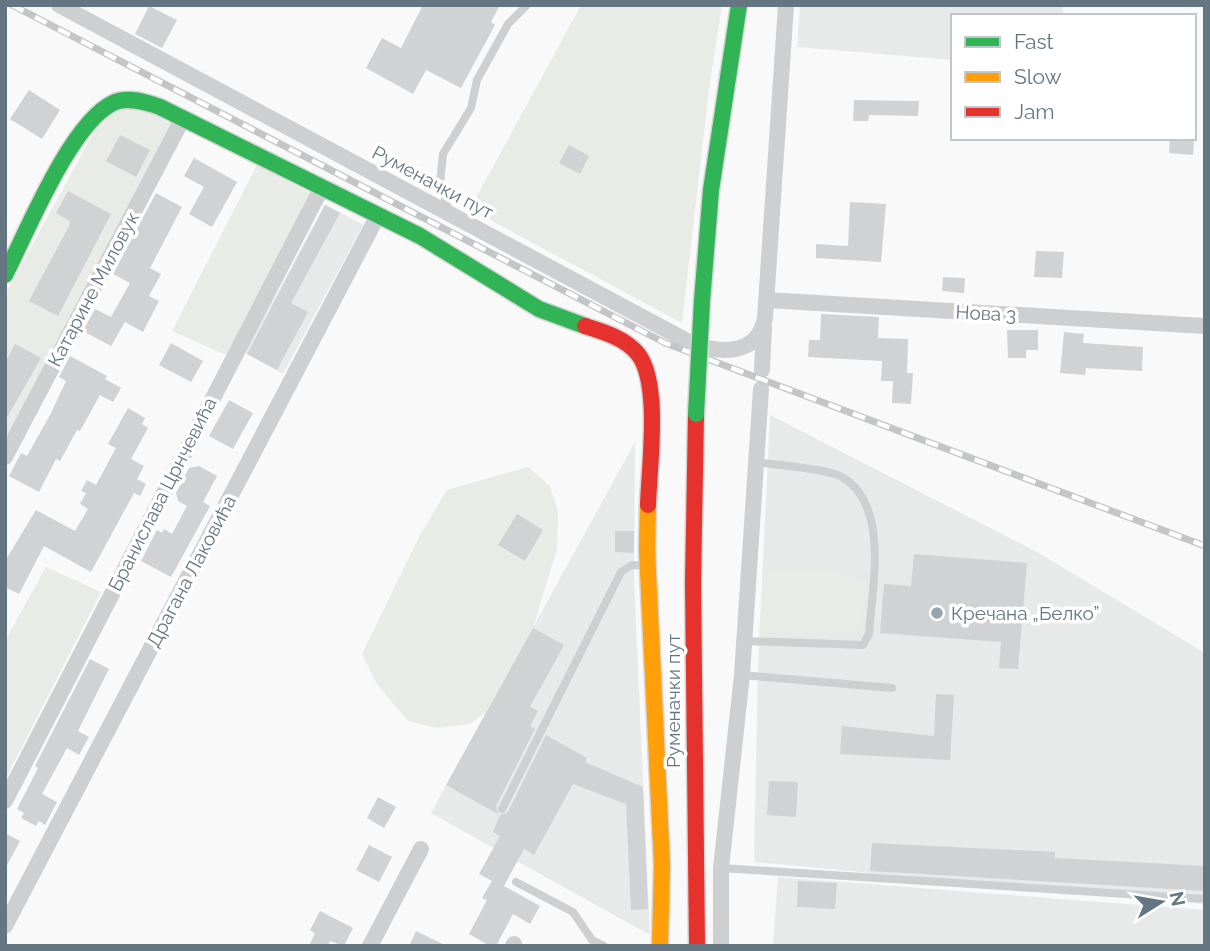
<svg xmlns="http://www.w3.org/2000/svg" width="1210" height="951" font-family="Raleway,sans-serif">
	<rect width="100%" height="100%" fill="#f9f9f9"/>
	<path fill="#e8e9e9" d="M800,5H1063V16H953V60L797,47Z
		M325,204L363,225L283,374L245,353Z
		M770,415L1037,552L1205,653V904L754,862L758,666Z
		M635,442L634,578L650,935L431,813Z
		M778,877L1205,910V946H773Z"/>
	<path fill="#e8ebe6" d="M581,5H722L709,89L682,323L470,209Z
		M135,105L172,124L5,447V295L102,117Z
		M257,165L310,193L228,356L172,331Z
		M528,467L550,486L558,511L557,549L533,628L486,712L470,724L437,728L408,721L377,684L362,654L420,535L447,490Z
		M46,567L101,592L7,776L5,641Z
		M764,570H833L866,583L859,628L846,633H759Z"/>
	<path fill="#d0d2d3" d="M423,5H500L491,22L495,25L461,88L426,70L413,94L366,68L382,38L401,48Z
		M149,6L177,20L162,48L135,34Z
		M29,90L60,110L42,139L10,119Z
		M854,100L919,101L918,116L869,115L868,121H853Z
		M120,135L150,150L136,177L106,161Z
		M1170,138H1194L1193,155L1169,153Z
		M569,145L589,156L580,174L559,163Z
		M194,158L237,182L212,227L189,214L204,187L184,176Z
		M68,191L111,214L58,316L29,301L69,226L70,221L56,213Z
		M156,193L182,207L150,268L161,274L149,296L159,301L143,332L125,322L111,346L83,331L95,309L111,317L130,283L113,274Z
		M850,202L886,204L881,262L816,258V244L848,246Z
		M325,205L340,213L291,303L308,312L277,370L247,354Z
		M1036,251L1064,252L1062,278L1034,277Z
		M943,277L965,278L964,293L942,291Z
		M821,314L879,317L878,338L908,339L907,373H913L911,404L892,403L893,381H881L882,361L808,357L809,340H820Z
		M1007,330H1038V350H1026V358H1008Z
		M1064,332L1084,334L1083,343L1143,347L1142,371L1086,368L1085,375L1060,373Z
		M171,343L203,361L191,382L159,365Z
		M15,344L41,358L5,421V363Z
		M70,356L107,376L105,379L121,388L113,402L100,395L80,431L77,430L60,461L56,459L39,492L9,476L21,453L27,456L50,415L66,381L59,377Z
		M229,400L253,413L233,449L209,436Z
		M128,408L145,418L142,424L148,428L131,459L144,466L137,479L146,484L140,496L134,493L91,572L44,546L19,594L5,587V561L36,510L75,531L88,509L80,504L86,493L81,491L87,480L96,485L116,448L108,444Z
		M199,466L217,476L203,502L210,506L171,577L141,561L157,530L162,533L164,529L172,534L187,506L178,501L176,493L189,468Z
		M517,514L543,530L525,561L498,545Z
		M615,531H634V553L615,552Z
		M914,554L1027,563L1018,669L999,668L1001,642L880,633L884,584L911,586Z
		M533,628L564,645L530,707L538,711L530,726L535,729L496,806L498,814L446,785Z
		M90,659L109,669L78,731L89,737L79,755L67,748L42,794L57,802L45,825L39,821L36,826L21,818L24,813L17,809L38,768L35,766Z
		M936,694L954,695L950,760L840,754L842,726L934,736Z
		M546,735L587,758L585,762L643,787L648,909L631,910L626,804L573,784L534,855L524,849L504,886L540,906L530,924L513,914L496,946H490L469,934L487,900L482,898L492,881L479,874L500,836L493,832L500,815L508,812Z
		M769,781L798,782L796,817L767,815Z
		M378,797L396,807L384,828L367,818Z
		M5,833L20,841L5,869Z
		M872,843L1055,852V858L1205,866V891L870,871Z
		M369,845L392,857L379,882L356,870Z
		M798,881L837,883L835,909L797,907Z
		M320,911L353,928L344,946L330,941L328,946H309L315,933L310,930Z
		M416,931L447,946H409Z"/>
	<g fill="none" stroke-linecap="round" stroke-linejoin="round">
		<defs>
			<path id="fast" d="M5,275C27,232 70,124 113,103C127,96 146,102 160,107L420,236L539,309L585,326
				M702,301L711,190L739,5"/>
			<path id="slow" d="M648,505L647,550L662,865L660,946"/>
			<path id="jam" d="M585,326C604,332 625,338 638,354C661,383 649,469 648,505
				M696,414L693,583L697,946"/>
		</defs>
		<use href="#fast" stroke="#d5d6d7" stroke-width="19"/>
		<use href="#slow" stroke="#d5d6d7" stroke-width="19"/>
		<use href="#jam" stroke="#d5d6d7" stroke-width="19"/>
		<path stroke="#cecfd0" stroke-width="8" d="M449,212L440,183L443,154L471,108L477,80L508,24L527,5
			M744,641L863,645L869,634C872,588 890,505 842,477C829,469 774,465 757,462
			M742,675L892,688
			M502,809L621,572L632,565L648,566
			M721,868L1205,899
			M516,882L573,912L592,940L604,946"/>
		<path stroke="#cecfd0" stroke-width="16" d="M59,5L691,343C720,354 758,356 765,318L786,5
			M767,300L1205,326
			M762,370L764,327
			M5,457L182,120
			M5,801L321,189
			M5,926L377,217
			M370,946L421,849
			M513,946L514,944
			M721,946V868L742,675L761,389"/>
		<use href="#fast" stroke="#30b455" stroke-width="16"/>
		<use href="#slow" stroke="#ff9f0a" stroke-width="16"/>
		<use href="#jam" stroke="#e5322d" stroke-width="16"/>
		<defs>
			<path id="rail" d="M12,5L665,343L1205,546"/>
		</defs>
		<use href="#rail" stroke="#c3c5c6" stroke-width="7"/>
		<use href="#rail" stroke="#fff" stroke-width="4.5" stroke-dasharray="13" stroke-linecap="butt"/>
		<defs>
			<path id="fast-bridge" d="M696,414L702,301"/>
		</defs>
		<use href="#fast-bridge" stroke="#d5d6d7" stroke-width="19" stroke-linecap="butt"/>
		<use href="#fast-bridge" stroke="#30b455" stroke-width="16"/>
	</g>
	<circle fill="#99a4ac" stroke="#fff" stroke-width="2.5" cx="937" cy="613" r="7"/>
	<g text-anchor="middle" dominant-baseline="central" stroke-width="7" stroke-linejoin="round" paint-order="stroke">
		<g font-size="19" fill="#657683" stroke="#fff">
			<text transform="translate(433 182) rotate(28)">Руменачки пут</text>
			<text transform="translate(93 289) rotate(-62)">Катарине Миловук</text>
			<text transform="translate(986 313) rotate(3)">Нова 3</text>
			<text transform="translate(162 494) rotate(-63)">Бранислава Црнчевића</text>
			<text transform="translate(191 571) rotate(-62)">Драгана Лаковића</text>
			<text transform="translate(673 701) rotate(-90)">Руменачки пут</text>
		</g>
		<g font-size="19" fill="#657683" stroke="#fff" text-anchor="start">
			<text x="951" y="613">Кречана „Белко”</text>
		</g>
	</g>
	<rect width="1210" height="951" fill="none" stroke="#657683" stroke-width="14"/>
	<rect x="951" y="14" width="245" height="126" fill="#ffffff" stroke="#c1c8cd" stroke-width="2"/>
	<rect x="965" y="37" width="35" height="10" fill="#30b455" stroke="#c1c8cd" stroke-width="2"/>
	<text x="1014" y="49" font-size="21" fill="#657683">Fast</text>
	<rect x="965" y="72" width="35" height="10" fill="#ff9f0a" stroke="#c1c8cd" stroke-width="2"/>
	<text x="1014" y="84" font-size="21" fill="#657683">Slow</text>
	<rect x="965" y="107" width="35" height="10" fill="#e5322d" stroke="#c1c8cd" stroke-width="2"/>
	<text x="1014" y="119" font-size="21" fill="#657683">Jam</text>
	<g transform="translate(1161 902) rotate(79)" stroke="#ffffff" stroke-width="5" paint-order="stroke">
	<path d="M0-5L12 26L0 18L-12 26Z" fill="#657683"/>
	<text y="-10" font-size="19" font-weight="bold" text-anchor="middle" fill="#657683">N</text>
	</g>
</svg>
